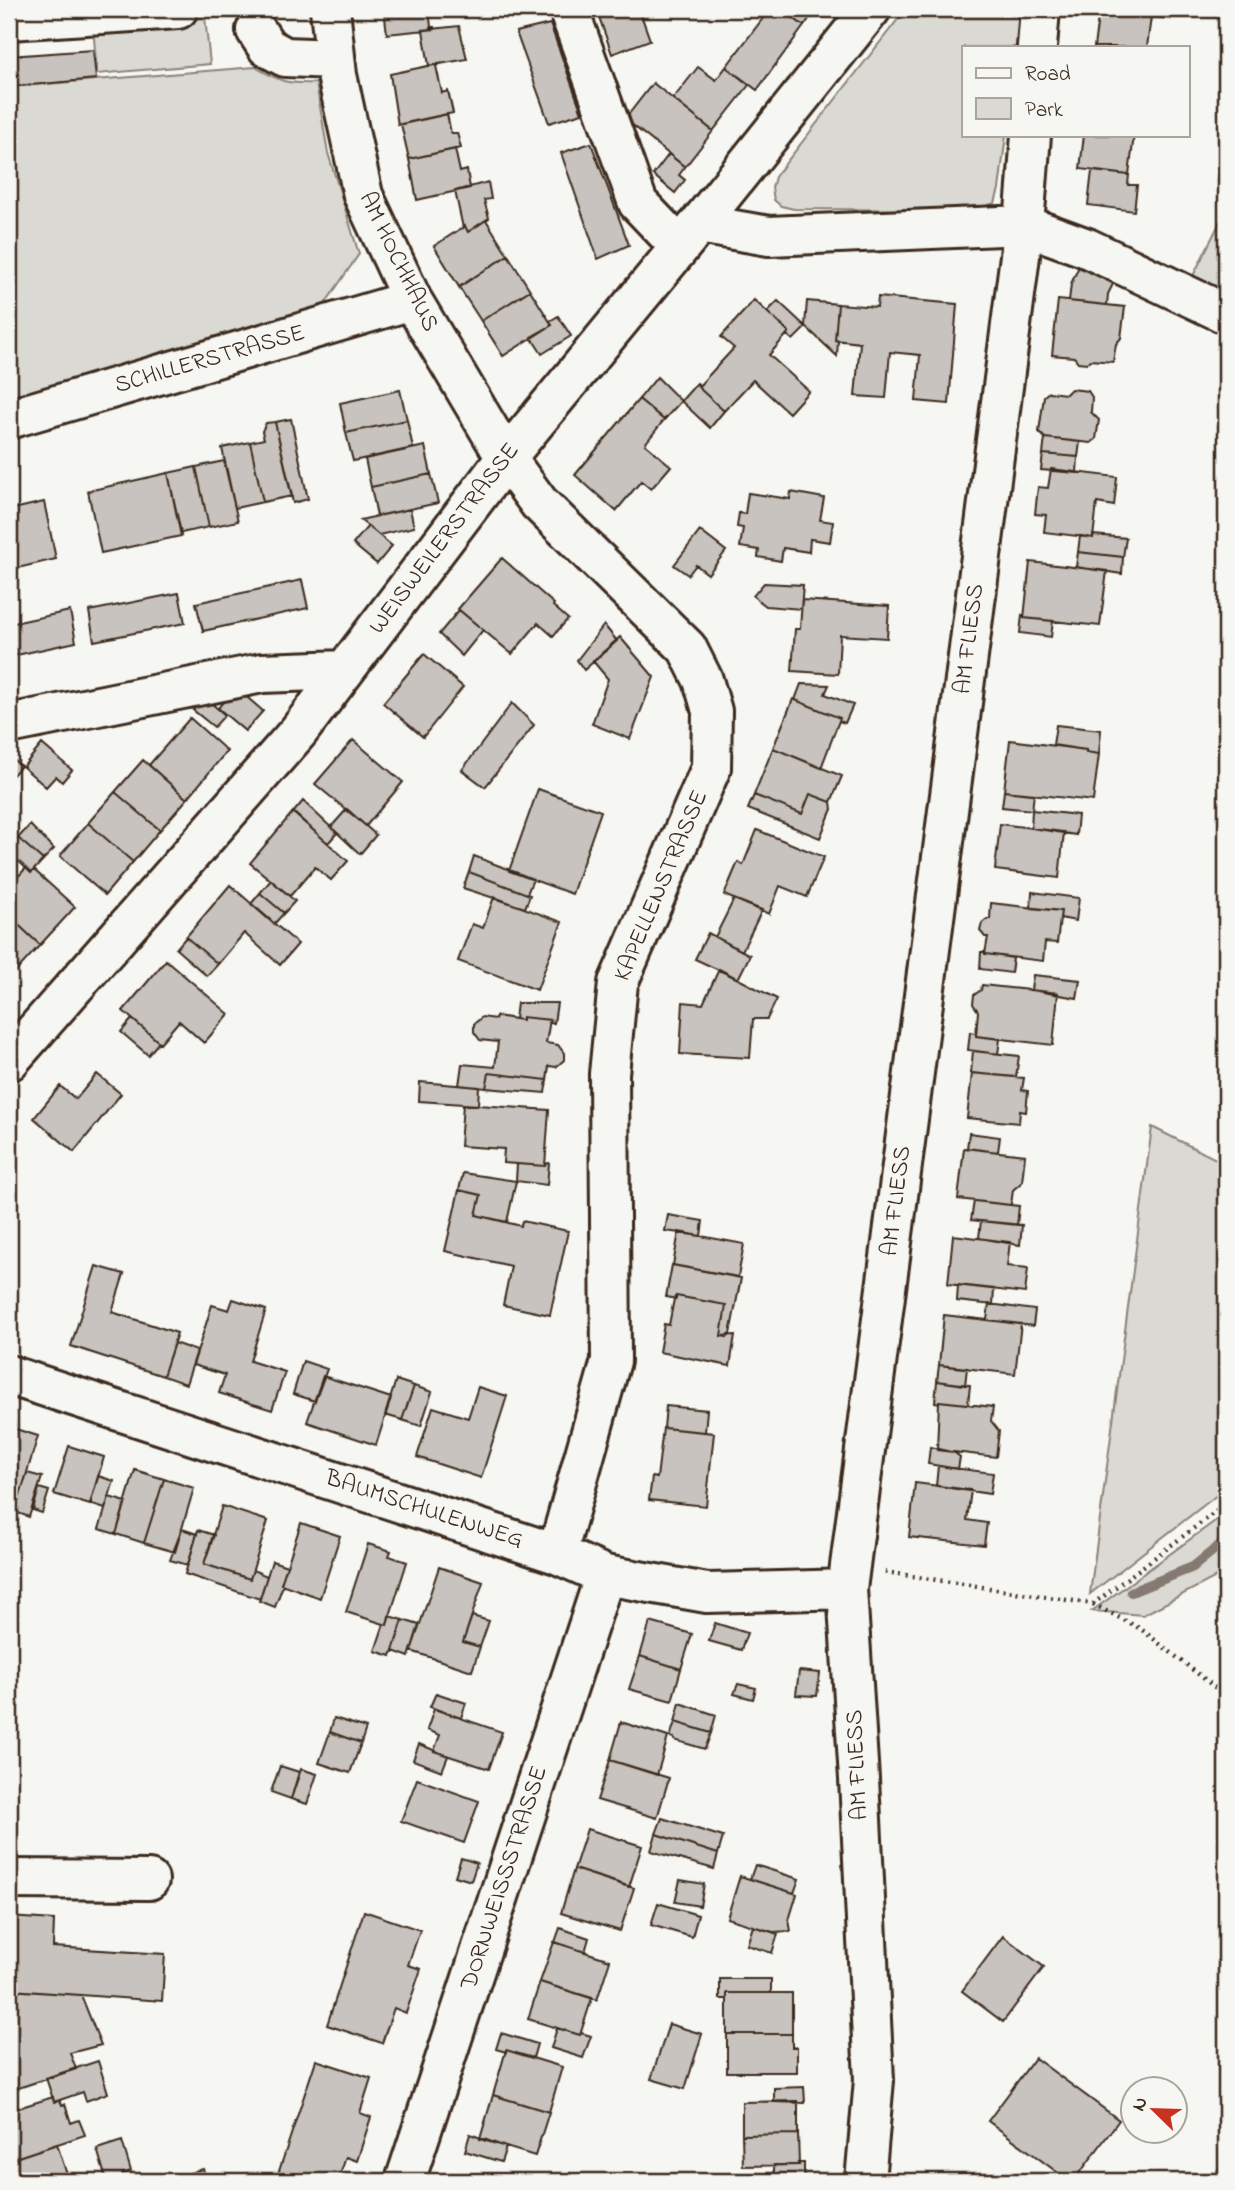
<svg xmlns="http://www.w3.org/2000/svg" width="1235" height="2190" font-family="'Indie Flower',sans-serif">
	<rect width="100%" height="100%" fill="#f6f6f2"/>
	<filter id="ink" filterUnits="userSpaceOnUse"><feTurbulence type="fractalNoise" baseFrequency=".0143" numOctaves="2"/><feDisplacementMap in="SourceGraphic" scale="14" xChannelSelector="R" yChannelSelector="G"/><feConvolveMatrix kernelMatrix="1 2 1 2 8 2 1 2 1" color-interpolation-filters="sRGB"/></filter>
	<g filter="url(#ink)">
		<path fill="#dad9d3" stroke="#8a8278" stroke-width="2" d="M906,9H1021L1017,47H964V135H1006L999,189L995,203L973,210L794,209L781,206L774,200L772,188L775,177Z
			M205,17L210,64L97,74L93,26Z
			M255,67C281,82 286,84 316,83L328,153L359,254L314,320L9,408V87Z
			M1226,210V297L1191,280Z
			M1152,1127L1226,1164V1488L1090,1594Z
			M1226,1513V1569L1218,1576L1143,1615L1092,1611Z
			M1226,2158V2181H1210Z"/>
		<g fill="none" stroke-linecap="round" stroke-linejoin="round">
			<path stroke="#857a71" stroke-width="10" d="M1131,1592L1193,1567L1226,1540"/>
		</g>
		<path fill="#c8c3be" stroke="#3b2a1e" stroke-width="2" d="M384,9H429L431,27H435V29L387,34Z
			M611,9H639L650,40L612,54L598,14Z
			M753,9H770L762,19L751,11Z
			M770,9H781L804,26L757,90L726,67Z
			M781,9H806L813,13L804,26Z
			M820,9H835L836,17H820Z
			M1099,9H1172L1171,19L1151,17L1147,47H1094Z
			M550,24L582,113L549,123L516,32Z
			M459,26L467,59L429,66L423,30Z
			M93,50L96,79L9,87V56Z
			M442,63L436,66L442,93L448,91L453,113L398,125L390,74Z
			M698,67L716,80L726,67L749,85L713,131L673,99Z
			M653,83L713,131L685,167L625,119Z
			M447,114L451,133H457L461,148L409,159L401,124Z
			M1084,135H1134L1129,175L1080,169Z
			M591,143L629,245L598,259L561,153Z
			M455,149L460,172L467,170L470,188L417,200L409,159Z
			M669,154L685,167L679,175L685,180L675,193L653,175Z
			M1092,171L1129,175L1128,185H1137L1134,211L1088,205Z
			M488,182L491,199L484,200L489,218L468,232L465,226L463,228L455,191Z
			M486,220L508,255L459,287L434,246L465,226L468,232Z
			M508,255L530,290L481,321L459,287Z
			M1079,266L1114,282L1108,294L1107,305L1069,301L1071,284Z
			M530,290L552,325L503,356L481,321Z
			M878,297L957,304L949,404L916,401L920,355L890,352L886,398L855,396L860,343L835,340L838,304L877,307Z
			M754,300L789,332L769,355L809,391L789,413L753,380L724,411L698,387L734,348L721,337Z
			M1058,300L1125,307L1121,338L1116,344L1113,362L1091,360L1087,363L1078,362L1074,357L1052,355Z
			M778,301L806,327L793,340L787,335L789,332L767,312Z
			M807,301L838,304L835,340L838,341L837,356L805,326Z
			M558,316L571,336L542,354L531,337L552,325L550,321Z
			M657,377L681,401L664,420L639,399Z
			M697,383L700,386L698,387L724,411L710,428L681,401Z
			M1071,389L1088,391L1092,397L1091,412L1099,420L1096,439L1091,443L1045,438L1039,432L1044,396L1049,392L1066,394Z
			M400,390L407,420L346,433L340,403Z
			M639,399L664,420L645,444L671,466L651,489L641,481L616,511L575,475Z
			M291,419L308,499L293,503L275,422Z
			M407,420L413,448L353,461L346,433Z
			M275,422L292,496L263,502L250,442L264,439L262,431L266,423Z
			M1045,438L1080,442L1078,457L1043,454Z
			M250,442L263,502L235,508L222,448Z
			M425,446L431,474L371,487L365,459Z
			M1043,454L1078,457L1077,473L1041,470Z
			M224,461L238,521L209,527L196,467Z
			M196,467L209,527L181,533L168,473Z
			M1051,469L1117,477L1114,506L1097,503L1093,538L1044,532L1046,515L1035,514L1038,487L1048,488Z
			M168,473L181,536L101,553L88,491Z
			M431,474L438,503L377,516L371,487Z
			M791,492L824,498L820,520L833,522L830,542L810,539L809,552L783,548L781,561L758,557L759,550L740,547L743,528L737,527L739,513L745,514L748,493L790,499Z
			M44,502L56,559L9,570V510Z
			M410,509L414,527L379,535L360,520Z
			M368,526L392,546L377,564L353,544Z
			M700,531L726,551L708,574L696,565L688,575L674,565Z
			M1093,535L1126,538L1123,557L1078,552L1080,536L1093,538Z
			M1078,552L1123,557L1122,574L1076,567Z
			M502,558L554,604L553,606L568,619L553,636L538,623L512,654L458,609Z
			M1030,562L1107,571L1100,626L1024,618Z
			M302,580L308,608L203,631L196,603Z
			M764,583L803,585L801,609L766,606L753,596Z
			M179,593L185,623L94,641L89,611Z
			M802,600L889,606L887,638L840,635L838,674L792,671L795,629H800Z
			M459,610L483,630L462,656L439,634Z
			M70,611L76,642L12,656L9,639V624Z
			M1022,615L1024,616V618L1053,621L1051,637L1020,633Z
			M604,625L617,641L584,670L577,660Z
			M620,637L654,677L630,739L592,724L608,679L593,661Z
			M424,654L463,687L423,737L383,703Z
			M801,684L829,685L825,694L853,705L845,723L839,721L840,718L795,700Z
			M235,687L263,711L245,731L218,708Z
			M204,697L225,715L214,727L193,710Z
			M793,699L840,718L821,768L773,748Z
			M512,703L534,725L485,787L462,770Z
			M190,718L227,751L187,799L149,765Z
			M1056,725L1101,730L1099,754L1086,752V750L1053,745Z
			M353,740L403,782L366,826L315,784Z
			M1010,740L1086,750V752L1099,754L1093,801L1004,791Z
			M42,744L72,770L62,782L56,776L46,787L23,767Z
			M773,748L842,776L831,802L810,794L802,814L754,795Z
			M9,756L21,766L10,778L9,777Z
			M143,760L187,799L160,830L115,792Z
			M538,789L601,811L572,894L509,871Z
			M1004,791L1034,794L1032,810L1002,807Z
			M115,792L160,830L133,862L88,823Z
			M810,794L831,802L832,809L820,838L748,809L754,795L802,814Z
			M303,801L337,833L328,843L293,813Z
			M347,809L376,835L360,854L331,827Z
			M1032,810L1078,815L1076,835L1031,828Z
			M293,812L348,861L331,880L315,867L290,896L250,863Z
			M88,823L133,862L105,895L60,856Z
			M1000,824L1064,832L1059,878L995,870Z
			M30,825L54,849L43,860L18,838Z
			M757,830L824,857L807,897L780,886L769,914L724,895L738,862L743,865Z
			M18,838L43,860L31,873L9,852V847Z
			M474,856L533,879L527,894L469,872Z
			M26,868L31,873L34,870L75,907L40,945L9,916V886Z
			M469,872L530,895L525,908L463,888Z
			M271,880L295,901L284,913L260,893Z
			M230,885L298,944L280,965L244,933L218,964L186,937Z
			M1032,892L1079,898L1076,921L1060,918L1061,911L1031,908Z
			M260,893L284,913L274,924L251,904Z
			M494,897L562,922L537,990L458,961L472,924L483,928Z
			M734,899L762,910L742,951L715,937Z
			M991,903L1061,911L1057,943L1045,942L1043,961L985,954L988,937H985L980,931L982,923L987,919H990Z
			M9,916L40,945L9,979Z
			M708,933L750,955L738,979L695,959Z
			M186,937L218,964L207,976L176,949Z
			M981,952H985V954L1013,958L1011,973L980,969Z
			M166,960L229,1014L204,1043L179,1021L160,1043L123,1011Z
			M719,969L777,999L767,1019H753L750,1058L680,1054L683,1002L703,1004Z
			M1033,975L1080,980L1077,998L1031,990Z
			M982,985L1058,993L1053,1045L976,1036L978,1011L973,1004L974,995L981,990Z
			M517,1003H557L554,1023L549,1022L550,1020L522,1017V1020L515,1019Z
			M496,1016L522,1020V1017L550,1020L546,1043L558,1045L564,1053V1060L556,1067L549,1066L547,1080L489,1073L486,1088L459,1085L462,1064L495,1067L498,1042L480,1040L474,1032V1024L482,1017L495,1019Z
			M132,1019L159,1042L148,1055L121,1032Z
			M970,1032L976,1033V1036L1000,1039L998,1054L968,1050Z
			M973,1051L1019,1056L1016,1077L971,1073Z
			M489,1073L547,1080L545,1093L486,1088Z
			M972,1073L1024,1078L1022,1090L1028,1091L1026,1112L1020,1111L1019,1123L967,1118Z
			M97,1074L121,1094L74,1152L34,1118L60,1086L76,1099Z
			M420,1082L479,1087L478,1105L419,1101Z
			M463,1104L549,1110L545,1166L503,1163L504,1149L460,1146Z
			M969,1133L1000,1137L998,1152L967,1148Z
			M964,1148L1025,1155L1022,1182L1013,1190L1011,1205L958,1199Z
			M549,1163L547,1185L516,1181L517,1164L545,1166V1164Z
			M463,1173L516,1181L507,1222L476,1215L481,1195L459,1190Z
			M459,1190L481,1195L476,1215L521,1226L522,1221L568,1231L550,1315L503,1305L511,1266L445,1251Z
			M974,1201L1019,1206L1017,1225L971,1220Z
			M668,1215L703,1221L701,1236L665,1231Z
			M981,1221L1022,1225L1020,1245L979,1238Z
			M679,1232L744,1244L738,1277L673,1265Z
			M953,1235L1010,1242L1007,1266L1028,1268L1025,1293L948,1284Z
			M672,1265L741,1278L730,1334H728L727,1337L721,1336L726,1305L676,1296V1299L666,1297Z
			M96,1266L124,1274L112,1312L177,1333L163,1376L71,1346Z
			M958,1285L994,1289L993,1305L957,1301Z
			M676,1296L726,1305L721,1336L735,1335L730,1366L659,1352L664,1324L669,1325L674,1299Z
			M233,1299L266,1310L250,1361L285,1372L272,1410L219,1393L225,1375L193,1365L212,1305L229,1310Z
			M989,1304L1035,1310L1033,1326L987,1320Z
			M944,1315L1021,1324L1015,1374L939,1365Z
			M174,1343L197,1351L186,1384L163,1376Z
			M303,1361L327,1369L315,1401L293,1394Z
			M939,1365L967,1368L965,1385L937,1381Z
			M323,1376L391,1398L376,1445L307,1422Z
			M396,1380L414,1386L402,1420L385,1415Z
			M937,1381L970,1385L968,1404L939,1401V1403L935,1402Z
			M414,1386L432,1392L421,1426L402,1420Z
			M478,1387L507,1396L481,1478L417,1457L433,1407L468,1418Z
			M939,1401L993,1407L991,1421L999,1431L996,1457L937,1450Z
			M666,1406L707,1410L705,1432L664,1428Z
			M9,1427L38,1436L15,1512L9,1511Z
			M663,1428L714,1433L706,1506L649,1500L652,1477L657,1478Z
			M69,1446L104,1457L90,1505L54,1494Z
			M930,1447L955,1453L960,1457L958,1469L928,1464Z
			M938,1466L993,1473L990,1494L936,1486Z
			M135,1470L164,1479L144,1543L116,1534Z
			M27,1473L42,1477L29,1517L15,1512Z
			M98,1476L114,1481L105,1509L90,1504Z
			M164,1479L194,1488L175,1552L144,1543Z
			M915,1483L971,1490L967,1520L987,1523L984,1545L909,1537Z
			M39,1488L49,1491L42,1513L33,1510Z
			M109,1497L126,1502L116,1534L99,1529Z
			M222,1506L268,1521L250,1579L204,1564Z
			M301,1523L340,1536L320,1598L281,1584Z
			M182,1529L197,1534L188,1565L170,1560Z
			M198,1530L214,1535L204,1564L250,1579L253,1570L267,1576L260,1599L185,1574Z
			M368,1544L391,1551L389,1556L407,1562L387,1625L346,1612Z
			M272,1561L287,1566L281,1584L283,1585L275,1607L259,1601Z
			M439,1567L483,1582L463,1642L480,1647L472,1671L411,1651Z
			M389,1616L403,1620L391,1656L375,1651L384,1624L387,1625Z
			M472,1616L489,1621L480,1647L463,1642Z
			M403,1620L419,1625L409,1657L393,1651Z
			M650,1622L692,1634L681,1669L640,1656Z
			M715,1623L747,1633L741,1650L709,1641Z
			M640,1656L681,1669L672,1701L629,1689Z
			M799,1671L820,1673L817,1696L796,1695Z
			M738,1684L756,1688L753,1699L734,1694Z
			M436,1693L466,1703L461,1718L430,1707Z
			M680,1703L716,1715L711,1733L675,1722Z
			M434,1709L502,1732L489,1769L434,1751L440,1735L427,1730Z
			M334,1718L366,1728L361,1743L330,1732Z
			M621,1722L668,1737L657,1775L610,1760Z
			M675,1722L711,1733L705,1749L674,1740V1738L670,1737Z
			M330,1732L361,1743L350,1773L319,1763Z
			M419,1744L448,1756L442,1771L413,1760Z
			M610,1760L669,1778L657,1818L597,1800Z
			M280,1766L299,1772L291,1799L271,1792Z
			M301,1769L317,1774L307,1804L291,1799Z
			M417,1779L479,1801L464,1843L401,1821Z
			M662,1818L723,1837L718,1854L656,1834Z
			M587,1829L642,1846L629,1887L574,1869Z
			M656,1834L718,1854L714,1869L651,1851Z
			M461,1858L477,1863L471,1881L455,1876Z
			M755,1865L799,1879L794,1893L750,1879Z
			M574,1869L634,1888L620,1931L561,1913Z
			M740,1876L797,1894L789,1920L791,1931L773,1932L727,1918Z
			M680,1880L704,1884L700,1906L675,1902Z
			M658,1903L698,1915L692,1937L651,1925Z
			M364,1911L420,1930L408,1965L421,1969L406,2013L394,2008L382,2043L327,2025Z
			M9,1917L54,1920L53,1947L165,1954L162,2001L12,1990L13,1969L9,1968Z
			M753,1926L778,1934L772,1953L747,1945Z
			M560,1928L589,1938L585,1952L555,1942Z
			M1003,1936L1044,1967L1003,2022L962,1991Z
			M554,1942L610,1960L597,2000L540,1982Z
			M720,1979H771V1993H727V1999H720Z
			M540,1982L592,1998L580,2035L528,2019Z
			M9,1990L81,1995L101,2045L70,2053L76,2069L9,2091Z
			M727,1993H792V2034H727Z
			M669,2024L702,2034L685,2089L651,2079Z
			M557,2028L580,2035L581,2033L591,2036L583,2058L551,2048Z
			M501,2033L537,2044L533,2058L506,2050V2052L496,2049Z
			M727,2034H792V2047H797V2072H727Z
			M506,2050L562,2067L549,2112L493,2095Z
			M1035,2058L1119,2120L1074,2181H1069L988,2121Z
			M316,2060L371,2078L360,2113L371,2117L357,2161L346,2157L338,2181H300L278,2174Z
			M98,2061L108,2093L86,2101L83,2092L54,2102L46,2078Z
			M804,2087L805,2103L774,2102V2088Z
			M493,2095L549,2112L535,2156L480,2139Z
			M53,2097L54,2102L60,2100L62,2105L65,2104L71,2123L79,2120L85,2135L9,2160V2122L15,2120L12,2110Z
			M798,2101V2134L742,2135V2102Z
			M470,2134L506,2147L501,2162L465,2151Z
			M798,2134L799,2165L743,2166L742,2135Z
			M122,2141L131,2171L122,2174L125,2181H99L106,2179L97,2149Z
			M57,2144L69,2181H16L9,2160Z
			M798,2163H804V2180H774V2165H799Z
			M203,2169L207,2181H163Z
			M467,2173L495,2181H464Z"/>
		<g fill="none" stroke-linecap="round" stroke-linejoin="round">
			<defs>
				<path id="minor" d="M330,9L337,75L363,195L412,300L506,458L539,503L687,648L703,680L712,711L711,768L618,983L609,1074L611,1361L557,1554
					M570,9L571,16L638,203L680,247
					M9,20L178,9
					M256,30L267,47L285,57L335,59
					M1037,47L1040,9
					M699,224L769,236L1024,225L1087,248L1226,314
					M9,419L412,300
					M9,724L262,673L345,670
					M9,1061L298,732L506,458L699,224L871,9
					M9,1375L557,1554L605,1575L707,1593L847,1589
					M9,1879L149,1880
					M405,2181L605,1575
					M865,2181L874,2080L859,1779L847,1589L1024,225L1031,135"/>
			</defs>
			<use href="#minor" stroke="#3b2a1e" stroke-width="44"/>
			<path stroke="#3b2a1e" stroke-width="4.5" stroke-dasharray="2 5" stroke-linecap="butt" d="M885,1572L1093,1604L1226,1504
				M1093,1604L1141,1629L1226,1696"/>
			<use href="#minor" stroke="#f6f6f2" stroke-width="38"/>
		</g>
	</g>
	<g text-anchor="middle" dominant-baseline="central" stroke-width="6" stroke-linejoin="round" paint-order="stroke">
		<g font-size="24" fill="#3b2a1e" stroke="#f6f6f2">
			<text transform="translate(398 262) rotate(64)">AM HOCHHAUS</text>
			<text transform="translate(210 360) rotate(-16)">SCHILLERSTRASSE</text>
			<text transform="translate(445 539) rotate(-53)">WEISWEILERSTRASSE</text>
			<text transform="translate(970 639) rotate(-83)">AM FLIESS</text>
			<text transform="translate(662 886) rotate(-67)">KAPELLENSTRASSE</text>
			<text transform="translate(897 1201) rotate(-83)">AM FLIESS</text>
			<text transform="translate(424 1510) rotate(18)">BAUMSCHULENWEG</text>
			<text transform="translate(858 1765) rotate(-93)">AM FLIESS</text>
			<text transform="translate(505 1878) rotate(-72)">DORNWEISSSTRASSE</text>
		</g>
	</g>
	<rect width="1235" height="2190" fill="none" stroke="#f6f6f2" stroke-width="35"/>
	<rect x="18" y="18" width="1200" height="2155" fill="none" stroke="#3b2a1e" stroke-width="2.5" filter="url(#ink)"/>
	<rect x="962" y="46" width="228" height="91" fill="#f6f6f2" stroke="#aba49d" stroke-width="2"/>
	<rect x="976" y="68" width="35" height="10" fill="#f6f6f2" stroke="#aba49d" stroke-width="2"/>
	<text x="1025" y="80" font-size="21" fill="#3b2a1e">Road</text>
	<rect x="976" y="98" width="35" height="21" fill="#dad9d3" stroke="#aba49d" stroke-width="2"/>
	<text x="1025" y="116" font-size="21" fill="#3b2a1e">Park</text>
	<g transform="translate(1154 2110) rotate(293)"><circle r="33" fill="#f6f6f2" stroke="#aba49d" stroke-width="2"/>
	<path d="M0-5L12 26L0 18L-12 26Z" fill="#c8321e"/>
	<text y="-10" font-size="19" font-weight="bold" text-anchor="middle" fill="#3b2a1e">N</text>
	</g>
</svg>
